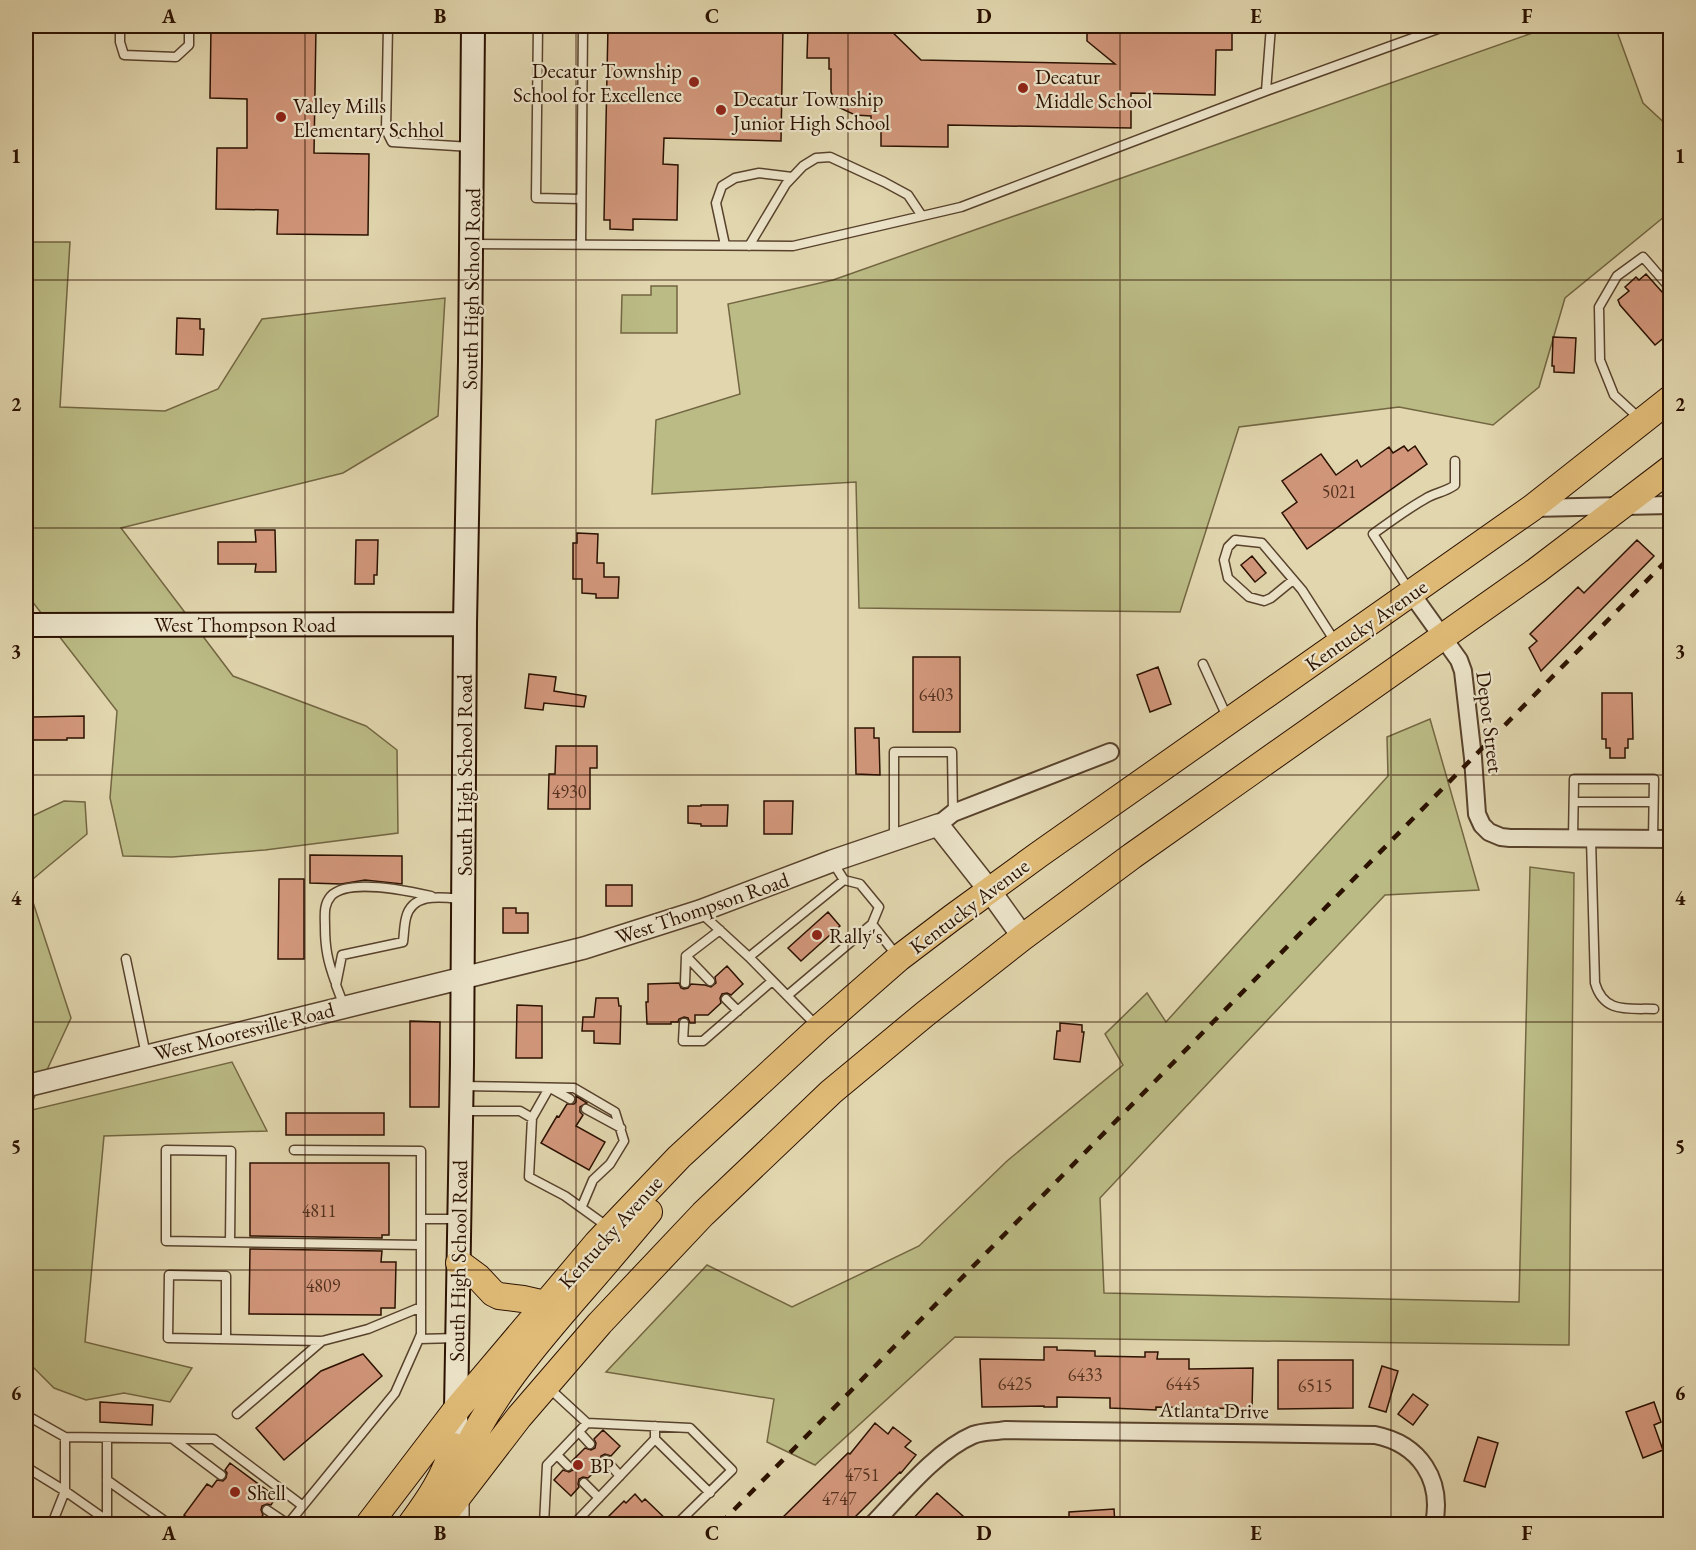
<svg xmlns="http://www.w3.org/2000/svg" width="1696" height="1550" font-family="'EB Garamond',serif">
	<rect width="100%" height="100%" fill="#e1d6ae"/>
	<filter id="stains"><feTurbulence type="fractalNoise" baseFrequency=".00333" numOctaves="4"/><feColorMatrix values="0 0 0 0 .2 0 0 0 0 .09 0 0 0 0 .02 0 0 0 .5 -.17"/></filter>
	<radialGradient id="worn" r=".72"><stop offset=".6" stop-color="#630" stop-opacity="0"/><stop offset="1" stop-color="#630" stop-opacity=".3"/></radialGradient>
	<path fill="#bbbb85" stroke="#736642" stroke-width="1.5" d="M1552,26H1615L1643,103L1670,128V212L1565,298L1539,387L1493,425L1399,407L1239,427L1180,612L859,608L856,482L652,494L656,420L740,394L728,304L833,280Z
		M26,242H70L60,407L165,411L218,389L262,319L445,298L438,416L343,473L121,528L233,676L366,726L397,750L398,833L265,850L172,857L123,856L110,798L117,711L28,596H26Z
		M651,286H677V333H621L622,295H651Z
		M1430,719L1479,890L1385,895L1100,1198L1104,1293L1519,1302L1530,867L1574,873L1569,1345L955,1337L815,1465L767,1442L774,1399L606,1372L707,1265L792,1307L919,1246L1007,1161L1123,1065L1105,1034L1147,993L1166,1022L1388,776L1387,737Z
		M64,801L85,802L87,834L27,884L71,1018L28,1111L232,1062L267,1131L104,1136L85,1342L192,1368L170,1402L124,1393L86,1400L54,1388L26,1360V819Z"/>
	<path fill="#d2977b" stroke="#2b1100" stroke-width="1.5" d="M211,26H316L314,153L369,154L368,235L277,234L278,210L216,209L217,148H247V99L210,98Z
		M608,26H783L781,141L664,138L663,164L678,165L677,220L633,219V230L610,229V220H604Z
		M808,26H886L921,60L1115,64L1087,41V26H1232V50H1216L1215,95L1131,93V128L948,125V147L881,146V123L871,122V116L855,115L838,107L831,92V69H829V58H807Z
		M1646,274L1671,302V332L1655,345L1620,305L1618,300L1629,291L1625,287L1636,277L1639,280Z
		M177,318L200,319V329H204L203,355L176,354Z
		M1553,337L1576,338L1574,373L1554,372V366H1552Z
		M1404,446L1408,451L1415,446L1427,464L1307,549L1282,513L1297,502L1282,481L1321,454L1336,475L1357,460L1361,467L1389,447L1393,453Z
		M255,530H275L276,572H255L256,564H218V542H256Z
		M577,533L598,534L597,563H604V577H619L618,598H596V594L582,593V579H573V543H577Z
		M356,540H378L377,575H374V584H355Z
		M1637,540L1654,556L1541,671L1529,648L1537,641L1530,634L1578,587L1584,593Z
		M1252,556L1266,573L1255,582L1241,565Z
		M913,657H960V732H913Z
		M1158,667L1171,704L1150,712L1137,675Z
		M529,674L556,677L554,691L586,696L584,707L544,703L543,710L525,708Z
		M1602,693H1632L1633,739H1628V748H1625V758H1610V748H1606V739H1602Z
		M84,716V738H67V740H33V717Z
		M855,728H874V738H879L880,775L856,774Z
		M556,746H597V768H590V809H548L549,774H555Z
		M764,801H793L792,834H764Z
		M701,805H728L727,826H701V824L688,823V806H701Z
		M310,855L402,856V884L365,880L341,884L310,883Z
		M279,879H304V959H278Z
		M606,885H632V906H606Z
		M503,908H516V913H528V933H503Z
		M828,912L840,926L801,961L788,948Z
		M727,966L743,984L731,995L727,993L722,994L720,998L721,1003L708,1015H695V1023H690L688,1018L684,1017L679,1019L678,1022H671V1024H647L646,1002H648V984L679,983L681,988L684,989L688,988L691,984L705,985L711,987L716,983L715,977Z
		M596,998H618L619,1006H621L620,1044L594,1043V1031H582L583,1017H594Z
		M517,1005L542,1006V1058H516Z
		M410,1021L440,1022L439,1107H410Z
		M1060,1023L1082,1025V1032H1084L1080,1062L1054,1059L1057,1031H1060Z
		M576,1096L587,1103L580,1107V1112L583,1115L576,1126L605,1142L589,1170L541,1143L557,1116L559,1117L567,1104H574L576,1102Z
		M286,1113H384V1135H286Z
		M250,1163H389V1235H382V1238L250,1236Z
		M250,1249L382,1251L381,1262H396L395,1308H381V1315L249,1314Z
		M1044,1347H1057V1350L1095,1351V1356L1145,1357V1352H1158L1157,1359H1189V1369L1253,1368L1252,1409L1156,1407V1410L1110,1408V1398L1057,1397V1407H1044V1406L982,1407L980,1359L1044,1360Z
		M363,1354L382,1376L284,1460L256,1428L321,1371Z
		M1278,1360H1353V1408L1278,1409Z
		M1382,1366L1398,1371L1386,1412L1369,1407Z
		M1413,1394L1428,1405L1413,1425L1398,1414Z
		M100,1402L153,1405L152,1425L100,1422Z
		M1654,1402L1661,1422L1654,1425L1663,1450L1643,1458L1626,1412Z
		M875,1423L888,1434L893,1427L911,1441L905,1447L916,1455L901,1473L900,1472L848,1524H776L848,1453L850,1454Z
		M603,1430L620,1446L611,1456L605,1454L601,1456L600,1461L602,1465L588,1478L583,1477L579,1479L578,1484L579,1487L571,1496L554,1480L563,1470L569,1472L573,1470L574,1465L572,1461L585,1448L591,1450L595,1448L596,1443L594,1439Z
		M1478,1437L1498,1443L1485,1487L1464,1481Z
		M230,1463L276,1497L271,1505L267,1504L262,1506L261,1510L263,1515L256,1524H184L188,1518L184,1515L207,1484L212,1487L217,1480L223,1481L226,1478L227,1473L225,1470Z
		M937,1493L972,1524H908Z
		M635,1494L642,1502L645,1499L671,1524H601L624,1501L626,1503Z
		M1114,1509L1115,1524H1069V1512Z"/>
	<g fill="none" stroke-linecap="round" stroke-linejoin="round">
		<defs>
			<path id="service" d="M120,26V42L124,55L176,57L189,45V26
				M388,26L386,130L392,142L471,147
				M538,26L536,198L581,199
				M1266,91L1271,26
				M472,244L793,246L961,207L1266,91L1446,26
				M581,244L583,26
				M725,245L716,203L722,186L735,178L759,173L792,177
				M749,246L786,184L803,166L816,158L830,157L884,182L908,195L922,216
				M1640,419L1614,395L1600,360L1599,307L1617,276L1643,257L1670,288
				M1293,580L1271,598L1264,601L1249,597L1228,578L1224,560L1228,547L1235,540L1262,543L1302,590L1336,643
				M1409,590L1373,534C1390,522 1407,509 1425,499C1434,493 1446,492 1455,485V461
				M1203,664L1228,719
				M1574,802H1653
				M1573,839L1574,779H1654L1653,839
				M1591,839L1595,983C1604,1014 1628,1008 1654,1009
				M894,840V752H952L953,813
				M701,913L749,957L816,1025
				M872,924L898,957
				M686,956L710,981
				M749,957L844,880
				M126,959L146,1055
				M335,981C328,962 325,948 325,927C325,916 323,905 331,896C348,878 409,891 431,896
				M685,983L686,956L720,930
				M788,995L872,924L879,907L860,884L844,880L832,861
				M726,999L738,1011
				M344,1006L336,985L342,955L403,942C404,935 404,926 406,918C412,892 442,897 462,899
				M684,1023L683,1041H703L772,981
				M462,1086L574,1088L615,1112L624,1141L610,1164L593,1180L582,1206
				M549,1088L532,1118L529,1177L565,1196L608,1227
				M552,1089L570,1099
				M586,1109L621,1128
				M462,1111H520L532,1118
				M294,1150L421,1151V1219
				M230,1242L166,1241V1150L231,1151L230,1242L421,1245
				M226,1339V1276L169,1275L168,1338L322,1341L368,1329L421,1307
				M419,1339L457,1338
				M549,1388L587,1423L690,1428L732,1470L677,1524
				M237,1414L322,1341
				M26,1415L65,1437
				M579,1432L590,1444
				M107,1438V1521
				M173,1439L221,1475
				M655,1439L710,1493
				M557,1455L568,1466
				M606,1460L620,1476
				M26,1467L65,1491L112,1524
				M107,1480L169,1524
				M584,1483L599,1498
				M267,1510L288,1524
				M52,1524L65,1491V1437L214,1439L303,1506
				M288,1524L395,1393L419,1339L421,1334V1219H459
				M544,1524L547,1465L587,1423
				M574,1524L655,1439V1426"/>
			<path id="minor" d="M1532,508L1670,505
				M1411,593L1459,660L1463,671L1473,758L1477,814L1482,825L1489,832L1501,837L1510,838L1670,839
				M938,825L953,813L1110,752
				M873,1524C901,1495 936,1451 973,1435C984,1431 994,1432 1005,1430L1375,1435C1420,1444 1443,1480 1434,1524"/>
			<path id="tertiary" d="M26,1086L584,948L700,911L832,861L938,825L990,891L1023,937
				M458,1524V1496"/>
			<path id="secondary" d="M26,625L465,624
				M457,1465L456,1410L462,1064L465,624L470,361L473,26"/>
			<path id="primary" d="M459,1263L478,1277L493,1293L499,1296L523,1299L545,1304
				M457,1470C486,1401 537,1342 586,1286C607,1262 628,1237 649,1212
				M369,1524L456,1410L597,1243L679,1157L819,1028L899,958L953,917L1041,853L1532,508L1670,399
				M411,1524C428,1501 446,1475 453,1446
				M437,1524L519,1417L600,1323L703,1214L831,1092L925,1014L1023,937L1132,856L1536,571L1670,469"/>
		</defs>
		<use href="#service" stroke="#58422c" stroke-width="11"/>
		<use href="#minor" stroke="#58422c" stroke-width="20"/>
		<use href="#tertiary" stroke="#58422c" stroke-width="24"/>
		<use href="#secondary" stroke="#2b1100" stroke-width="26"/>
		<use href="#primary" stroke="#2b1100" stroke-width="28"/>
		<use href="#service" stroke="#ece4ca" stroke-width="8"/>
		<use href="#minor" stroke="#ece4ca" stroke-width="16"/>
		<use href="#tertiary" stroke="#ece4ca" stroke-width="21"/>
		<use href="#secondary" stroke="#ece4ca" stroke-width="22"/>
		<use href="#primary" stroke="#e0bb77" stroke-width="26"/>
		<path stroke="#2b1100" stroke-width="4.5" stroke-dasharray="10 10" stroke-linecap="butt" d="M720,1524L1670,557"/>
	</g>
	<path fill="none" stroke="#2b1100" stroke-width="1.5" stroke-opacity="0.55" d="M305,26V1524M576,26V1524M848,26V1524M1120,26V1524M1391,26V1524M26,280H1670M26,528H1670M26,775H1670M26,1022H1670M26,1270H1670"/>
	<g fill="#8f2418" stroke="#ece4ca" stroke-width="2">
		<circle cx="694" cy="82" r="6"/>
		<circle cx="1023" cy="88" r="6"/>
		<circle cx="721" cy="110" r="6"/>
		<circle cx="281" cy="117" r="6"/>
		<circle cx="817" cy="935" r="6"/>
		<circle cx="578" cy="1465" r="6"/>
		<circle cx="235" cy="1492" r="6"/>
	</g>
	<g text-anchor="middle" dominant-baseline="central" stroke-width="4.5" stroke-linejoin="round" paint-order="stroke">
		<g font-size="18" fill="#55321f">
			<text x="1339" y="491">5021</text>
			<text x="936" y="694">6403</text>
			<text x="569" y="791">4930</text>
			<text x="319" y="1210">4811</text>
			<text x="323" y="1285">4809</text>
			<text x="1085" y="1374">6433</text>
			<text x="1015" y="1383">6425</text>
			<text x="1183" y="1383">6445</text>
			<text x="1315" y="1385">6515</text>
			<text x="862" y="1474">4751</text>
			<text x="839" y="1498">4747</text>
		</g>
		<g font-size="21" fill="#2b1100" stroke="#ece4ca" text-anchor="start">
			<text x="682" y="70" text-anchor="end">Decatur Township<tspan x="682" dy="24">School for Excellence</tspan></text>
			<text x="1035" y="76">Decatur<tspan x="1035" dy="24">Middle School</tspan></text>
			<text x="733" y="98">Decatur Township<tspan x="733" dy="24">Junior High School</tspan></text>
			<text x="293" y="105">Valley Mills<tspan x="293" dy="24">Elementary Schhol</tspan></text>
			<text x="829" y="935">Rally's</text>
			<text x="590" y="1465">BP</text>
			<text x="247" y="1492">Shell</text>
		</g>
		<g font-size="21" fill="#2b1100" stroke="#ece4ca">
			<text transform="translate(471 289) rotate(-89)">South High School Road</text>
			<text x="245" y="624">West Thompson Road</text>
			<text transform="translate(1366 625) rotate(-35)">Kentucky Avenue</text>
			<text transform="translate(1490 722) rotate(83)">Depot Street</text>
			<text transform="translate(464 775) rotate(-90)">South High School Road</text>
			<text transform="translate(969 906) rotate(-37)">Kentucky Avenue</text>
			<text transform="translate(702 908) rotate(-19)">West Thompson Road</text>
			<text transform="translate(244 1031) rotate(-14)">West Mooresville Road</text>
			<text transform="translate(610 1232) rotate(-48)">Kentucky Avenue</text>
			<text transform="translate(458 1261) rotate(-89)">South High School Road</text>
			<text transform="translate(1214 1410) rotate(1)">Atlanta Drive</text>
		</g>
	</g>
	<rect width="1696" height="1550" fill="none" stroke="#e1d6ae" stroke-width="66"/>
	<rect x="33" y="33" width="1630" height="1484" fill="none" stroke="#2b1100" stroke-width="2"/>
	<g font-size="20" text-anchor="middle" font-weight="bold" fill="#2b1100">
		<text x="169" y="23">A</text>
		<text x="440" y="23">B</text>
		<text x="712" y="23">C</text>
		<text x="984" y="23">D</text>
		<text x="1256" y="23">E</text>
		<text x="1527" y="23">F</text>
		<text x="16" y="163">1</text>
		<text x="1680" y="163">1</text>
		<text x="16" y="411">2</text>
		<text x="1680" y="411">2</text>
		<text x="16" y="658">3</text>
		<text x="1680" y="658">3</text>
		<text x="16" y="905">4</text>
		<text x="1680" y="905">4</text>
		<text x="16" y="1153">5</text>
		<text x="1680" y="1153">5</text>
		<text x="16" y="1400">6</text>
		<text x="1680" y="1400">6</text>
		<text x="169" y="1540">A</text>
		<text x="440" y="1540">B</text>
		<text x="712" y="1540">C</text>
		<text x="984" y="1540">D</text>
		<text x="1256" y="1540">E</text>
		<text x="1527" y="1540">F</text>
	</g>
	<rect width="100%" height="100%" filter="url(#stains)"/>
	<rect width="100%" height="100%" fill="url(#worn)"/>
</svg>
